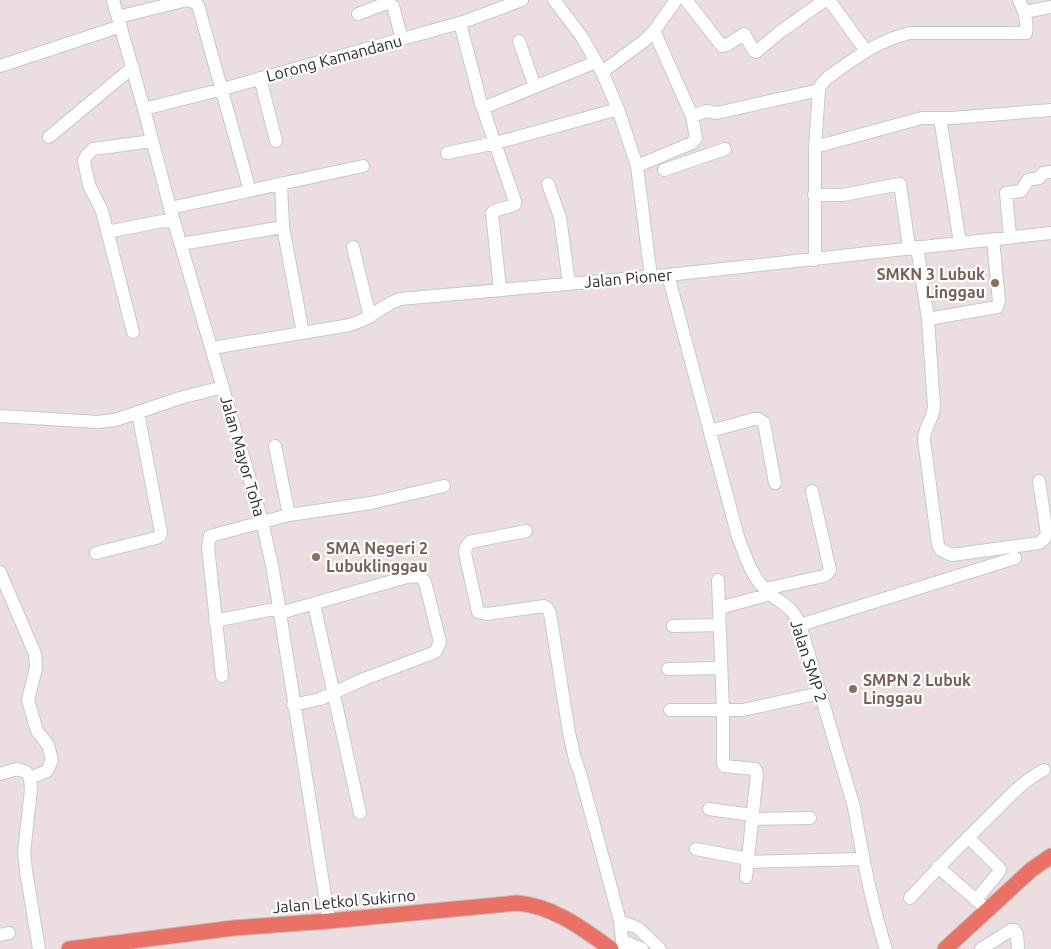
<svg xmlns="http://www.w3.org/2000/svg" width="1051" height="949" font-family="Ubuntu,sans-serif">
	<rect width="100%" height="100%" fill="#ecdee0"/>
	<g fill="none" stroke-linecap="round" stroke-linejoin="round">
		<defs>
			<path id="minor" d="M113,0L144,109L170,208L262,521L272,565L280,613L329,921
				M554,0L582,37L602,72L618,109L637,166L651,277
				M686,0L722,46L727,45L744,34L754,51L756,52L780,32L825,0
				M829,0L866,51
				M1024,12L1051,7
				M358,14L387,3L393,6L402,39
				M118,17L187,0L194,2L198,5L250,191
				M460,23L481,103L515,201V204C508,209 498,207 492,213L500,289
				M519,41L535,87
				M0,66L121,26
				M602,72L644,41L654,31L676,0
				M260,78L276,141
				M483,108L596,62
				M144,109L223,89L463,22L522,0
				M692,116L706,111L717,113L819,90
				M940,118L960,243
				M49,137L133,67
				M815,147L922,118H952L1051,110
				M447,153L496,143L618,109
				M637,166L692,143L696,138L692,116L654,31
				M664,170L725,149
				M281,184L283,227L303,333
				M548,184L560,217L569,283
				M814,195H843L900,184L909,247
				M170,208L363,166
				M107,232L173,219
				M1010,237L1006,193L1021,191L1028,180L1039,178L1043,173L1051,172
				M993,239L999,301L997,307L928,319L934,407C933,419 924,427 924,440L938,545L941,550L952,555L1039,543L1044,539L1047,534L1039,481
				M181,244L283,227
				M353,247L370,317
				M917,247L928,319
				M815,260V147L819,90L821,85L826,79C852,60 878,40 910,33H1026C1028,22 1024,10 1019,0
				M668,275L738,537C745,554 751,576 765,589C779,604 791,603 800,625L854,807C862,855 871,903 886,949
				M133,332L102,211L89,185L84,161L86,156L93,149L152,141
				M212,348L350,325L363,320L391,303L400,299L668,275L1051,233
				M0,416L98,422L115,420L180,398L223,387
				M710,431L754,419H758L764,423L775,483
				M275,446L289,515
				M526,531L470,542L466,547L465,553L478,612L487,614L544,606L547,608L550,613L569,733L575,759L580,773L620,921L623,949
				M96,553L156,538L160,536L161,532L138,413
				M0,572L35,654L36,668L28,700L37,731L48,745L52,760L47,771L30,778
				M718,580L723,711V763L724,766L755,769L757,774L746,877
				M765,589L824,576L828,573L830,570L812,491
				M314,604L360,813
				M719,608L771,594
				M280,613L407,577L420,576L425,582L440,642L436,651L433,653L364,679L320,699L293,705
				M215,621L279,608
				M800,625L1015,558
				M673,626L719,625
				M668,669L720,668
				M222,676L208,547L210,536L289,515L371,503L444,486
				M670,710H743L820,693
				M0,774L17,769L26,772L30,778L31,790L24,852L26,871L39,949
				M709,809L752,815
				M752,819L810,818
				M968,837L1000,869L999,872L976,900
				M696,849L748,859
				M747,862L864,859
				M938,867L982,905
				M910,898C937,869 965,840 994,812C1009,797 1024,780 1044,770
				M620,921L638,928L660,949
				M0,935L9,933
				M623,941L642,949
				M981,949L1011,930H1014L1017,934L1018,949"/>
			<path id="major" d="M69,949L234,928L329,921L517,903C553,906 582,928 611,949
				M945,949L1031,870L1051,856"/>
		</defs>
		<use href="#minor" stroke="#c0cbcd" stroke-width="14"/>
		<use href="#major" stroke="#bfbfbf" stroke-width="17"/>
		<use href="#minor" stroke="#fff" stroke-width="12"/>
		<use href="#major" stroke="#eb7165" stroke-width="15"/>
	</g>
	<g fill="#8d6e63" stroke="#fff" stroke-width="2">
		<circle cx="995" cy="283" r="5"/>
		<circle cx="316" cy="557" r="5"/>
		<circle cx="853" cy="689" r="5"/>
	</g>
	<g text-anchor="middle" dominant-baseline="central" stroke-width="4.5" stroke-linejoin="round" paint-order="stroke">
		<g font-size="16" fill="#2b2b2b" stroke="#fff">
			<text transform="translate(334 58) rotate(-15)">Lorong Kamandanu</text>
			<text transform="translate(628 278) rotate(-5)">Jalan Pioner</text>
			<text transform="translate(243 456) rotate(74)">Jalan Mayor Toha</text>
			<text transform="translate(809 661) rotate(72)">Jalan SMP 2</text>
			<text transform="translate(344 901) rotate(-5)">Jalan Letkol Sukirno</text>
		</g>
		<g font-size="16" font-weight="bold" fill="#785e54" stroke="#fff" text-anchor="start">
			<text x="985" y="274" text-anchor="end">SMKN 3 Lubuk<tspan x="985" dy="18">Linggau</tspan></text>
			<text x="326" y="548">SMA Negeri 2<tspan x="326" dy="18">Lubuklinggau</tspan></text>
			<text x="863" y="680">SMPN 2 Lubuk<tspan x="863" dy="18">Linggau</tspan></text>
		</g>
	</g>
</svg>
